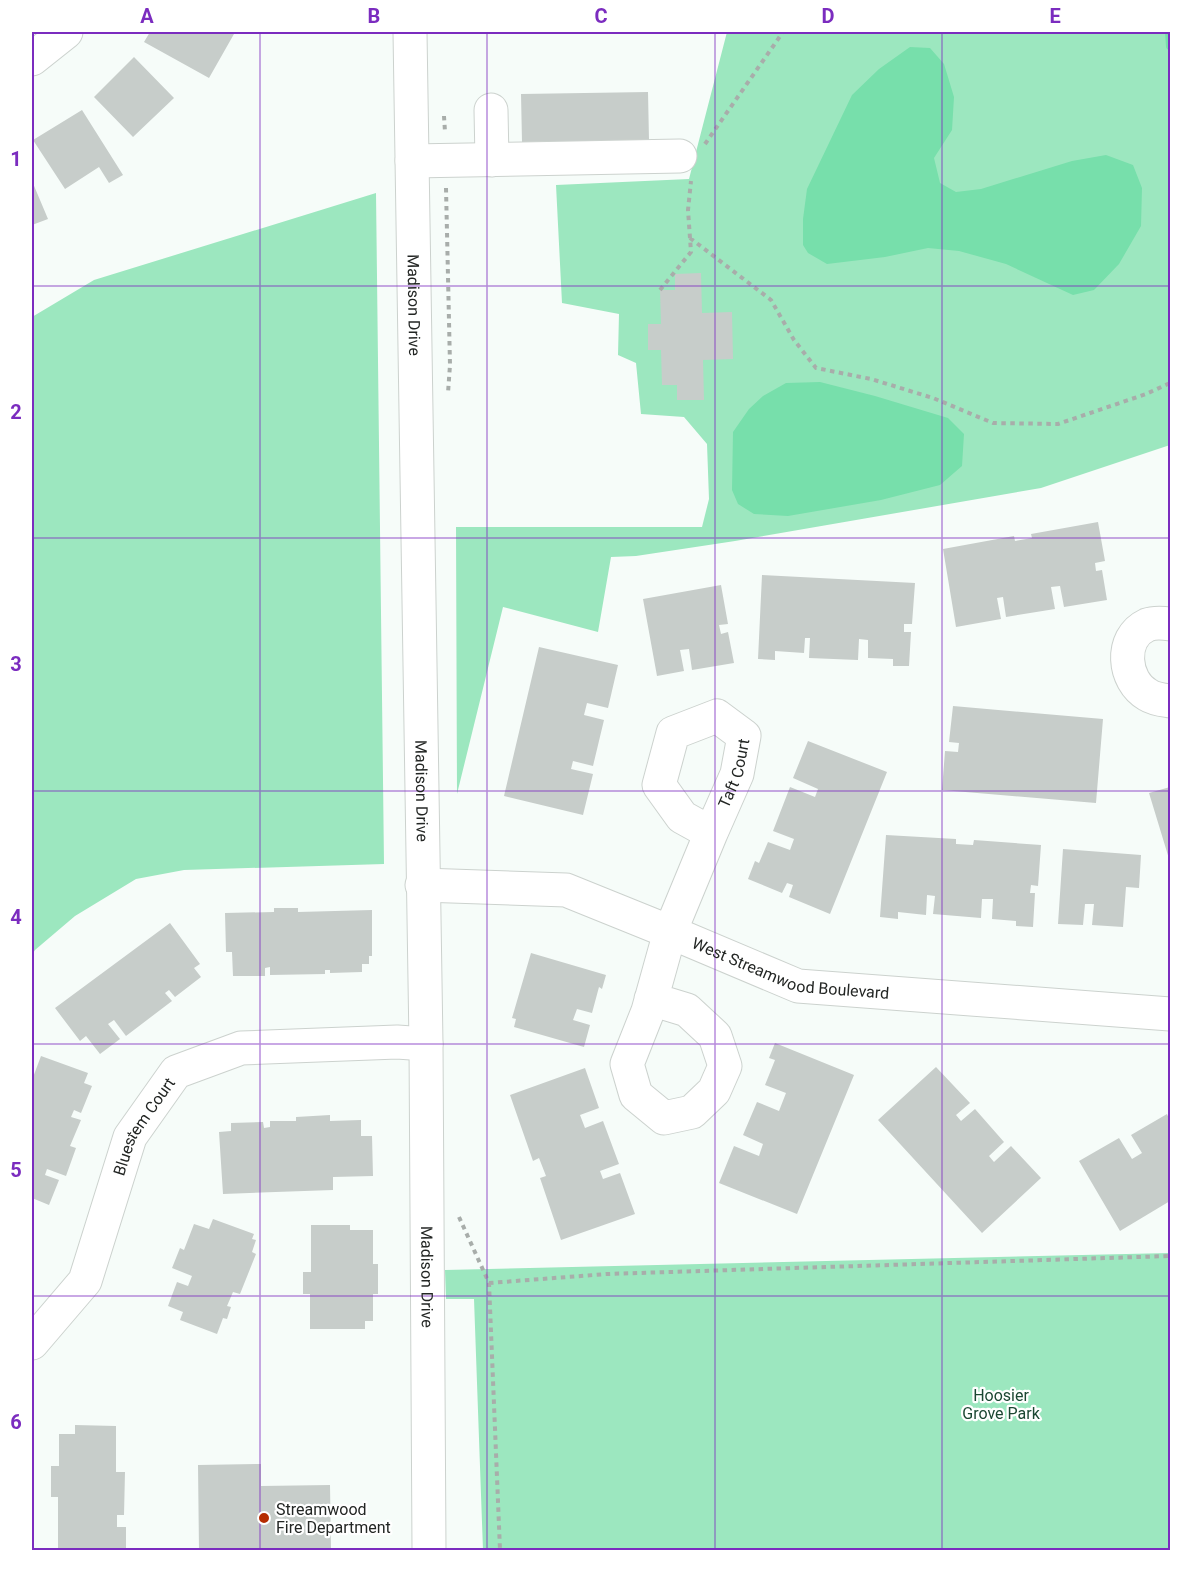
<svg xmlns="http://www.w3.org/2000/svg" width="1202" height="1582" font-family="Roboto,sans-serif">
	<rect width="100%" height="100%" fill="#f6fcf9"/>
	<path fill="#9ce7bf" d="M727,32H1170V445L1041,488L735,541L636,556L611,557L598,632L503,607L457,794L456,527H702L709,499L707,444L684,417L641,414L636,363L618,355L619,314L562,303L556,185L689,179Z
		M376,193L384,864L184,870L136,879L75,916L35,950L32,955V317L94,280Z
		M1170,1253V1550H483L474,1299H446L445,1270Z"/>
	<path fill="#77dfab" d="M910,47L930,48L944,64L954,97L952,130L934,158L940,183L956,192L981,189L1072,161L1106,155L1133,165L1142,188L1141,226L1119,264L1094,290L1073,295L1006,264L959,251L928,248L885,257L827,264L808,253L803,245V219L807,189L852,95L879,69Z
		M820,382L875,396L948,418L964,434L962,466L940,485L881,500L788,516L754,514L738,504L732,490L733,432L749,409L763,396L786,383Z"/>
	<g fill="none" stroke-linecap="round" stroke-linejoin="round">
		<path stroke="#77dfab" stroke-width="8" d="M1169,32L1170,46"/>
	</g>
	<path fill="#c7cdca" d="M150,32H229L234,34L209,78L144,42Z
		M134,57L174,98L133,137L94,97Z
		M648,92L649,140L522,142L521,94Z
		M82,110L123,175L109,183L99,167L65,189L33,140Z
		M32,181L48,219L32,225Z
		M701,273L702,313L732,312L733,359L703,360L704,400H677V385H662L661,350H648V324H661L660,290H675V274Z
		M1098,522L1105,561L1095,563L1096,571L1102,570L1107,600L1064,607L1060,586L1051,587L1055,609L1006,617L1003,597L997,598L1001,619L956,627L943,549L1014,536L1015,541L1032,538L1031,534Z
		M762,575L915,583L912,624H904V632H911L909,666H893V659L868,658V640L859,639L858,660L809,658L810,638H805L804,653L775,651V660L758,659Z
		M721,585L728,624L719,625L721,634L728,632L734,663L692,670L689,649L680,650L684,671L657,676L643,599Z
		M539,647L618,665L608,708L587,703L584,715L604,720L593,766L573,761L571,769L593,774L583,815L504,796Z
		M953,706L1103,719L1096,803L942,790L945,751L958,752L959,743L949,742Z
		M808,741L887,772L830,914L789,897L793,885L787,883L782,893L748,879L755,861L759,863L768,842L790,850L794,839L773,831L790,787L815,797L818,789L793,778Z
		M1170,787V862L1149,793Z
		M886,835L956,839V844L973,845L974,840L1041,845L1038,886L1031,885L1030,893H1035L1033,927L1016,926V921L992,919L993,899H982L981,918L933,914L935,896L927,895L926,915L898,912V919L880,917Z
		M1063,849L1141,855L1139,888L1126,887L1123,927L1092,925L1094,904H1085L1083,925L1058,924Z
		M274,908H298V912L372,910V956H369V964H362V972L330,973V970H325V974L270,975V967L265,968V976H233L232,952H226L225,913L274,912Z
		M170,923L200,964L194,968L201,977L175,997L169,990L165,993L172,1001L126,1036L114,1020L108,1024L120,1039L100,1054L86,1036L80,1041L55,1008Z
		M531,953L606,975L602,989L599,987L592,1013L577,1009L573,1020L590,1025L584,1047L514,1027L516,1019L512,1018Z
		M775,1043L854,1075L797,1214L719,1183L734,1146L759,1156L763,1144L743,1135L757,1102L779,1111L786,1093L765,1085L775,1060L769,1058Z
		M41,1056L88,1073L84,1083L92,1086L81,1113L74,1110L71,1117L81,1120L70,1146L76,1148L66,1176L47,1169L45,1175L59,1180L49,1205L32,1198V1080Z
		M936,1067L970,1103L956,1115L961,1121L975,1109L1004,1142L989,1156L994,1162L1011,1146L1041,1178L982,1233L878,1120Z
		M585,1068L599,1108L580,1115L585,1128L603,1121L619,1164L600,1171L603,1179L620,1173L635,1214L561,1240L540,1178L546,1176L539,1158L533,1161L510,1095Z
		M1167,1114L1170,1121V1201L1120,1231L1079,1161L1119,1138L1132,1159L1142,1153L1131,1135Z
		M330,1115V1121L361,1120V1136H372L373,1176L333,1177V1190L223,1194L219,1132L231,1131V1123L263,1122L264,1128L270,1127V1121H296V1117Z
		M213,1219L254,1234L252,1239L256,1240L252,1252L256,1254L240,1294L233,1292L227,1306L231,1307L227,1319L223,1318L217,1334L180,1320L183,1312L168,1306L177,1282L188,1286L192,1276L172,1268L180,1248L184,1250L194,1224L209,1229Z
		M311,1225H350V1230H373V1264H378V1294H373V1321H365V1329H310V1294H303V1272H311Z
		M75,1425L116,1426V1472H125L124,1515H117V1527H126V1548L116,1549V1550H58V1497H51V1466H59V1434H75Z
		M261,1464V1486L330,1485L331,1550H199L198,1465Z"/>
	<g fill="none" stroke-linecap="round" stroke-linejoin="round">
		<defs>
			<g id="minor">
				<path id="s1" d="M410,32L426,1044L429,1550"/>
				<path d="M32,59L66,32"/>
				<path d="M491,110L492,160"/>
				<path d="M412,161L680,156"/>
				<path d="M1170,624C1163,623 1155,622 1147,625C1119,638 1123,681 1148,695C1154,699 1163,700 1170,701"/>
				<path id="s2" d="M422,885L566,890L670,932L798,986L1170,1014"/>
				<path id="s3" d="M651,999L687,1010L715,1036L725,1066L714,1091L692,1112L664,1118L636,1095L627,1064L648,1011L670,932L711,833L737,774L744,736L717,716L673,733L659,785L682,817L711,833"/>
				<path id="s4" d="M32,1343L85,1281L130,1137L176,1072L241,1048L397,1042L426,1044"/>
			</g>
		</defs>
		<use href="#minor" stroke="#ccd2ce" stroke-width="35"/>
		<path stroke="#a8adaa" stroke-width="4" stroke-dasharray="4.5 4.5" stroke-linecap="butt" d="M444,116L445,132
			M705,144L783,32
			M446,188L450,365L448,393
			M690,238L771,300L794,340L816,368L871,379L933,398L993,423L1058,424L1146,394L1170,383
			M660,290L691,252L688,210L691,181
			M459,1217L489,1283L500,1550
			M489,1283L607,1274L1170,1256"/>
		<use href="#minor" stroke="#fff" stroke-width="33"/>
	</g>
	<path fill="none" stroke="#7b2cbf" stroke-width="1.5" stroke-opacity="0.55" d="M260,32V1550M487,32V1550M715,32V1550M942,32V1550M32,286H1170M32,538H1170M32,791H1170M32,1044H1170M32,1296H1170"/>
	<circle fill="#b52b00" stroke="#fff" stroke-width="2" cx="264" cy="1518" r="6"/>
	<g text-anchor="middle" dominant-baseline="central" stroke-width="4.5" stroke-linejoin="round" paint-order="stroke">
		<g font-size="16" fill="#232624" stroke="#fff">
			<text stroke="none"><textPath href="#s1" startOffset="273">Madison Drive</textPath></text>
			<text stroke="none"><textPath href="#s3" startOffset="573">Taft Court</textPath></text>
			<text stroke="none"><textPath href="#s1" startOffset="759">Madison Drive</textPath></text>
			<text stroke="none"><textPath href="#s2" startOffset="384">West Streamwood Boulevard</textPath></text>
			<text stroke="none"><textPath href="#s4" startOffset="248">Bluestem Court</textPath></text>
			<text stroke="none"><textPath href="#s1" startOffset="1245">Madison Drive</textPath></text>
		</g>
		<g font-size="16" fill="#1b4732" stroke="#fff">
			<text x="1001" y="1395">Hoosier<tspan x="1001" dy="18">Grove Park</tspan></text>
		</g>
		<g font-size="16" fill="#232624" stroke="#fff" text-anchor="start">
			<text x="276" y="1509">Streamwood<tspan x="276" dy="18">Fire Department</tspan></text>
		</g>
	</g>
	<rect width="1202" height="1582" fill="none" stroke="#ffffff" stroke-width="66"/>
	<rect x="33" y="33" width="1136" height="1516" fill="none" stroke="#7b2cbf" stroke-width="2"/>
	<g font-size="20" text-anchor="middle" font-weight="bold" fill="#7b2cbf">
		<text x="147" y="23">A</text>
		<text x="374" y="23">B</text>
		<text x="601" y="23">C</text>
		<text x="828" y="23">D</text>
		<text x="1055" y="23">E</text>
		<text x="16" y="166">1</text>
		<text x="16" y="419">2</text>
		<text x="16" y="671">3</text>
		<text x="16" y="924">4</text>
		<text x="16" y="1177">5</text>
		<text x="16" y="1429">6</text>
	</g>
</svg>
